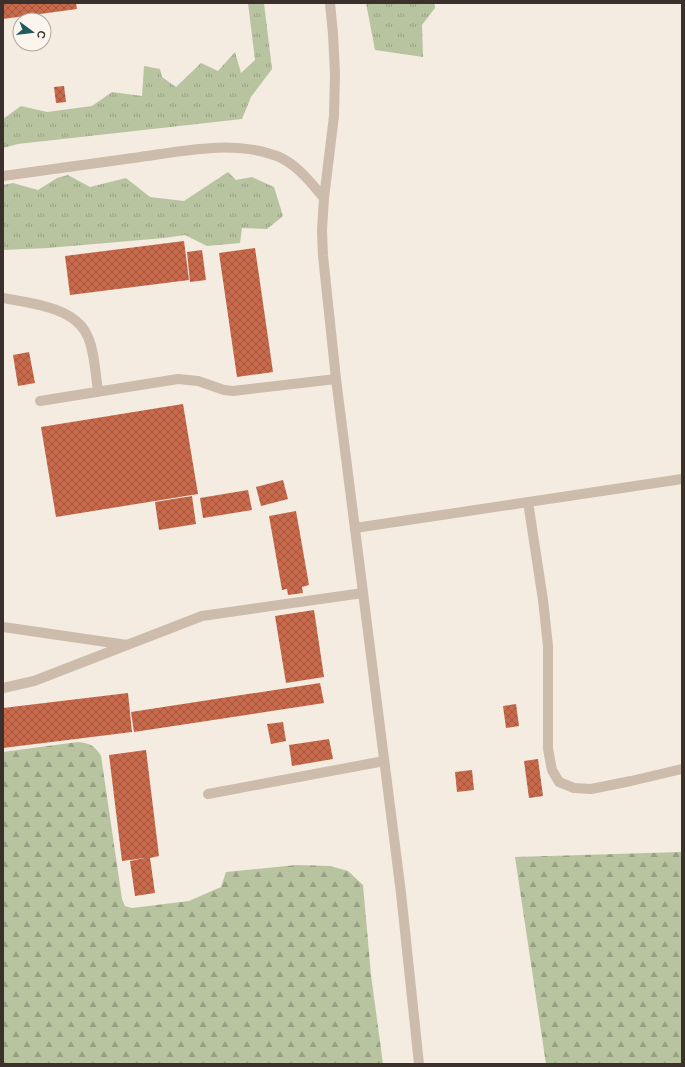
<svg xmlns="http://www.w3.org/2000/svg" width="685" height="1067" font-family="'DM Sans',sans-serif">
	<defs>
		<pattern id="grass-tufts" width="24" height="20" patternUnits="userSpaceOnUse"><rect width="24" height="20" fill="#b8c4a0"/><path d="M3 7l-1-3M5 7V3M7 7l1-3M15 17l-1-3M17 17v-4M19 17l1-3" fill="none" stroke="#97a083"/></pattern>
		<pattern id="forest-firs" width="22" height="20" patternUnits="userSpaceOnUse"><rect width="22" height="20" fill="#b8c4a0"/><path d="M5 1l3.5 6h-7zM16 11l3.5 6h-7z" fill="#97a083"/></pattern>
		<pattern id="building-cross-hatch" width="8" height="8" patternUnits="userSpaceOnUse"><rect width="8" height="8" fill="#c8694b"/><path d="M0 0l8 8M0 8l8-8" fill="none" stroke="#a4573f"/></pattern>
	</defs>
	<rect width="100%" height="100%" fill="#f4ebe1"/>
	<path fill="url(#grass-tufts)" d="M248,3H264L272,69L251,97L242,119L18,144L3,148V119L21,106L47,112L92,106L112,92L142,96L144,66L160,69L162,77L176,87L201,63L218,71L235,52L241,73L255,60Z
		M366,3H434L435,8L422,25L423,57L375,50Z
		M228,172L236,180L252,177L274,187L283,216L267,229L242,228L240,243L207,246L185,235L164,238L48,248L3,250V185L13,183L38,190L57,178L68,175L90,187L126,178L150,197L184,201Z"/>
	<path fill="url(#forest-firs)" d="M78,742C90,743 95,746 101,756L122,899L125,906L132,908L189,901L221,887L226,872L297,865L330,866L348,871L363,885L371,975L383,1064H3V752Z
		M682,852V1064H546L515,857Z"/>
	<path fill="url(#building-cross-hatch)" d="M3,3H76L77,9L3,19Z
		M64,86L66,102L56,103L54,87Z
		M184,241L189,280L70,295L65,256Z
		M255,248L273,372L237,377L219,253Z
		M202,250L206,280L190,282L187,252Z
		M29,352L35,383L18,386L13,355Z
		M183,404L198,494L56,517L41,427Z
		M283,480L288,499L261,506L256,487Z
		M248,490L252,510L203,518L200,498Z
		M192,496L196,524L159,530L155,502Z
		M296,511L309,585L302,587L303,593L288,595L287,589L282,590L269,516Z
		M314,610L324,677L286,683L275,616Z
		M320,683L324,703L134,732L131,712Z
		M128,693L132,732L3,748V708Z
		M516,704L519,726L506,728L503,706Z
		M283,722L286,741L271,744L267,724Z
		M329,739L333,759L292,766L289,745Z
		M146,750L159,856L150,858L155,893L135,896L130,861L145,858L122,861L109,755Z
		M538,759L543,796L529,798L524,761Z
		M472,770L474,790L457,792L455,772Z"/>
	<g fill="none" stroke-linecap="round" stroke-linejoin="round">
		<path stroke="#cdbbac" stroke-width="10" d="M3,298C30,303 74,307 87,335C94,348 96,376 98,392
			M40,401L178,379L198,381L224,390L233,391L336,379
			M528,502L543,600L548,646V749L552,770L559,782L574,788L591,789L631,781L682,769
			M355,528L682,479
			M3,627L127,645
			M3,688L34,681L202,616L363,593
			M208,794L384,761"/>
		<path stroke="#cdbbac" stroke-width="10" d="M330,3L333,34L335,74L334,116L324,198L322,230L323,256L336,379L401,893L419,1064
			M3,176C46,170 89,164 133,158C179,152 232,139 277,156C297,164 311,183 324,198"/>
	</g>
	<rect width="685" height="1067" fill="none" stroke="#3b302b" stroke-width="8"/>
	<g transform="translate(32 32) rotate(105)"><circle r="19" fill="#fbf5ee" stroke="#aea6a0"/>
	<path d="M0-3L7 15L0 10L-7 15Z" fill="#1f5a5e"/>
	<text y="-6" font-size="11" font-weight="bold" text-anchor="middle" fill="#3b302b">С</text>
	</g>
</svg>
